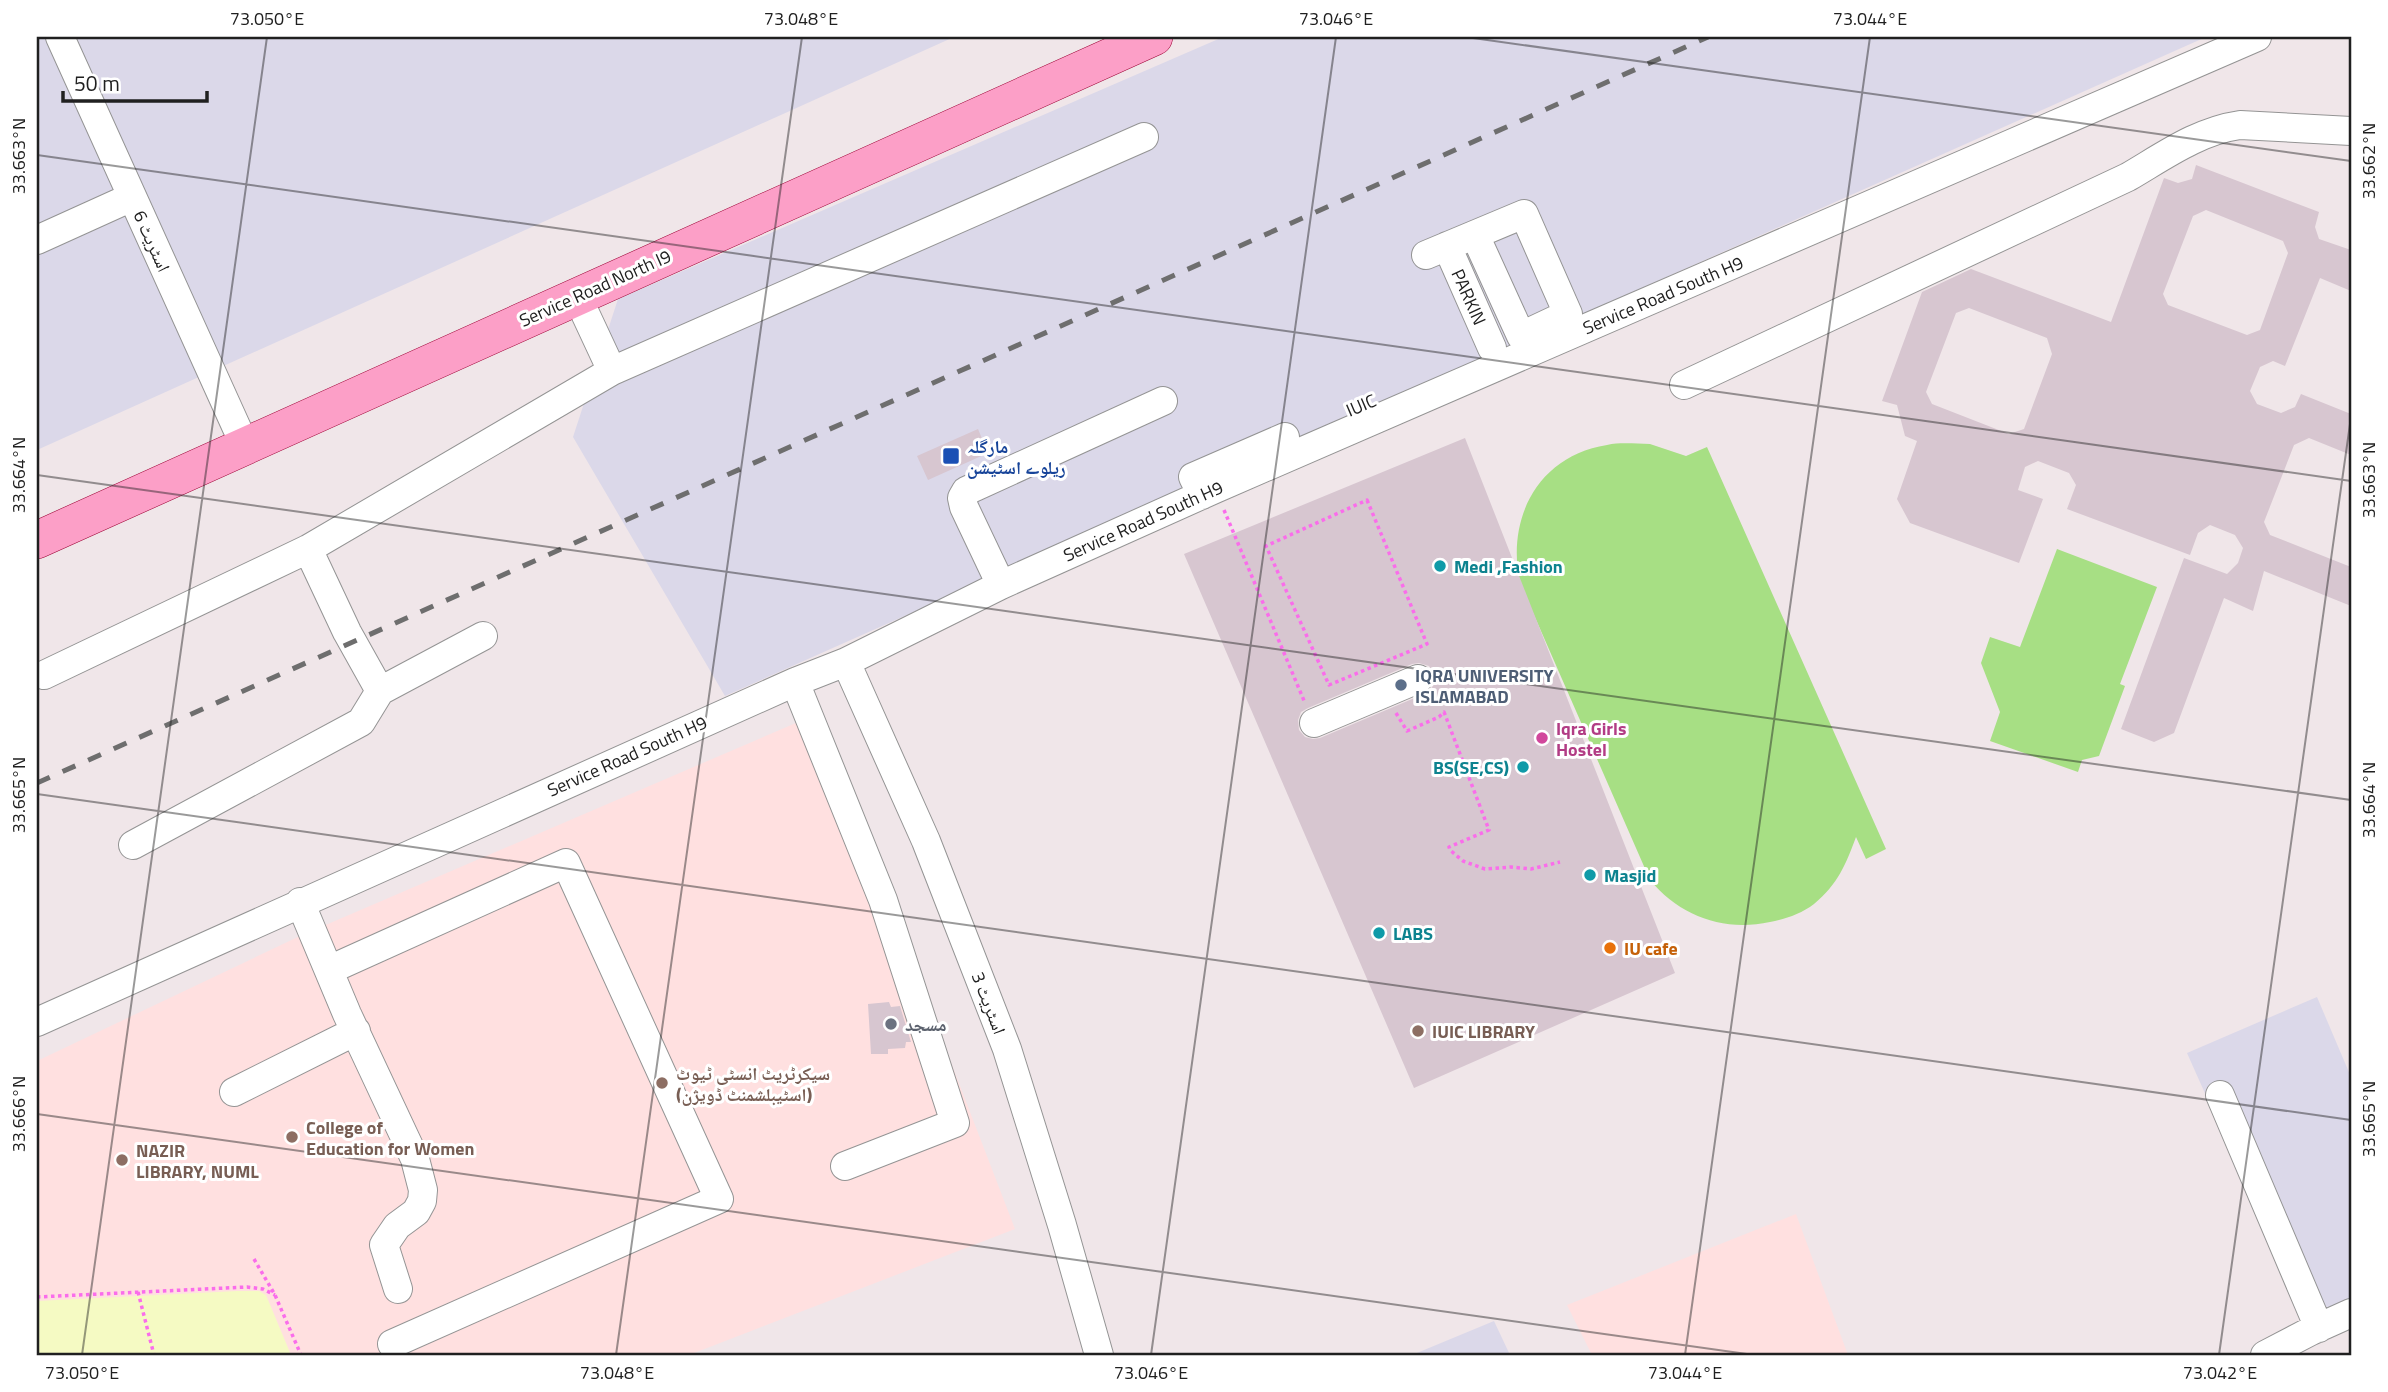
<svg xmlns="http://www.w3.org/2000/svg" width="2388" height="1392" font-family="'Titillium Web','Noto Naskh Arabic',sans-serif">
	<rect width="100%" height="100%" fill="#f0e6e9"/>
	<path fill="#dbd8e9" d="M37,37H954L37,450Z
		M1223,37H2206L725,696L573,437L618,299Z
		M2317,997L2351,1077V1313L2311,1331L2187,1053Z
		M1494,1321L1510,1355H1412Z"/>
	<path fill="#ffe0e0" d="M817,714L1015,1229L689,1355H37V1061L300,936Z
		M1796,1214L1848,1355H1592L1567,1305Z"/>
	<path fill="#f5fac3" d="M237,1291H259L266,1295L291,1355H37V1301Z"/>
	<path fill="#a7df84" d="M1650,444L1686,456L1707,447L1886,849L1866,859L1856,837C1846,864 1838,884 1814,904C1801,914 1785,919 1770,922C1723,932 1680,916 1650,880L1520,583C1506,518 1538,456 1607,445C1621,442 1636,444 1650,444Z
		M2057,549L2157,587L2120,684L2125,686L2099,756L2082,760L2078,772L1990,741L2000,712L1981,663L1990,637L2020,647Z"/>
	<path fill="#d7c6d0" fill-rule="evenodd" d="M2196,165L2319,212L2315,227L2319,239L2351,250V291L2320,278L2285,366L2273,361L2260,367L2250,391L2257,404L2281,413L2295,407L2301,394L2351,414V455L2309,438L2294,445L2264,522L2270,535L2351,567V606L2264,571L2253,611L2224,598L2174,733L2154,742L2121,729L2184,558L2227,574L2238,563L2243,548L2235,535L2210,525L2198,533L2190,555L2067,509L2076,485L2069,473L2038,461L2025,467L2018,490L2043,499L2019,563L1910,523L1897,499L1917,441L1905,436L1897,405L1882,401L1922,292L1971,269L2111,322L2164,178L2178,183L2192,179ZM2206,210L2283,241L2288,253L2260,330L2247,335L2168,305L2163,294L2193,216ZM1969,308L2047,338L2052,354L2024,429L2009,434L1932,404L1926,392L1956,313Z
		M978,429L988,453L928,480L917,456Z
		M1465,438L1675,973L1414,1088L1184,554ZM1419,663L1429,666L1433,673L1434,682L1432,688L1424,694L1320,738L1313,739L1305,737L1299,730L1298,720L1301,712L1308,708L1412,664Z
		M889,1002L891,1007L900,1006L911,1042H906L905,1048L888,1049V1054H871L868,1004Z"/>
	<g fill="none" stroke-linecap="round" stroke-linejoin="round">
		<defs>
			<path id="minor" d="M60,37L245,446
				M1475,235L1521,336
				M37,240L132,197
				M1447,246L1492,348
				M1426,255L1524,214L1568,314L1534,330
				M577,296L612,371L1144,137
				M1684,385L2128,177C2164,156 2198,131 2240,125L2351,131
				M1202,495L1193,477L1285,437
				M308,549L347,632L380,691
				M1001,585L964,507L962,498L966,491L1163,401
				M846,662L926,841L1007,1049L1062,1225L1099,1355
				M44,675L308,549L612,371
				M795,682L883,900L955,1123L845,1166
				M1314,723L1418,679
				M133,845L361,722L380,691L483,636
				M300,902L347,1014L415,1159L423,1190L422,1201L416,1212L397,1226L384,1245L398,1289
				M329,970L566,863L719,1199L392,1344
				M37,1022L795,682L846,662L1001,585L1215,489L2257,37
				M234,1092L356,1031
				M2220,1095L2319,1328
				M2265,1355L2311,1331L2351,1313"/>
			<path id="major" d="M37,540L1154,37"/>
		</defs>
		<use href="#minor" stroke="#949494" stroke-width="30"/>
		<use href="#major" stroke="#9b0033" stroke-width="38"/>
		<path stroke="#fa6deb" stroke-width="3.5" stroke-dasharray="3.5 3.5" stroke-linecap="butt" d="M1367,500L1427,644L1329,685L1266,546Z
			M1224,510L1305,703
			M1396,713L1407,731L1439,717L1444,712L1489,830L1449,847L1450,850L1463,861L1485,869L1511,867L1531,869L1560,862
			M254,1259L275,1295L301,1355
			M138,1292L154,1355
			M37,1297L247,1287L263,1289L275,1295"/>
		<use href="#minor" stroke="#fff" stroke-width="28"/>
		<use href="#major" stroke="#fc9fc7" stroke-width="37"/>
		<path stroke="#6e6e6e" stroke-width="5" stroke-dasharray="14 14" stroke-linecap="butt" d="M37,783L1708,37"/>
	</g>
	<path fill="none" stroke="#202020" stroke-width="2" stroke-opacity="0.45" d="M1466,37L2351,161M37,155L2351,481M37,475L2351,800M37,794L2351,1120M37,1114L1754,1355M82,1355L267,37M616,1355L802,37M1151,1355L1336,37M1685,1355L1870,37M2219,1355L2351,417"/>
	<rect fill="#1a4fb4" stroke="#fff" stroke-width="2.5" x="942" y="447" width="18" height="18" rx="3.5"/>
	<g fill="#0f9aa8" stroke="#fff" stroke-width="2.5">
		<circle cx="1440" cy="566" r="7"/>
		<circle cx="1523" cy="767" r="7"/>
		<circle cx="1590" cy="875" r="7"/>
		<circle cx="1379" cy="933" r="7"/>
	</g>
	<circle fill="#5c6f8a" stroke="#fff" stroke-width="2.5" cx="1401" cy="685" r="7"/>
	<circle fill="#d1479c" stroke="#fff" stroke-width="2.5" cx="1542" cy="738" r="7"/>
	<circle fill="#e8710a" stroke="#fff" stroke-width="2.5" cx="1610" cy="948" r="7"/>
	<circle fill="#6b7280" stroke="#fff" stroke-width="2.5" cx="891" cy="1024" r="7"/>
	<g fill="#8d6e63" stroke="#fff" stroke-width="2.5">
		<circle cx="1418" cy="1031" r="7"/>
		<circle cx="662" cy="1083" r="7"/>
		<circle cx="292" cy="1137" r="7"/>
		<circle cx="122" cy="1160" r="7"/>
	</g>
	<g text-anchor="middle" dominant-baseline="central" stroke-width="6" stroke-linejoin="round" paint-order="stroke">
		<g font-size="18" fill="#202020" stroke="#fff">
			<text transform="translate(152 241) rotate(66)">اسٹریٹ 6</text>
			<text transform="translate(595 288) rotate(-24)">Service Road North I9</text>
			<text transform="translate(1663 295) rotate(-23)">Service Road South H9</text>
			<text transform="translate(1469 297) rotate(66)">PARKIN</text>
			<text transform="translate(1361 405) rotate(-23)">IUIC</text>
			<text transform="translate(1143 521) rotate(-24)">Service Road South H9</text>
			<text transform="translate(627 756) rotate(-24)">Service Road South H9</text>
			<text transform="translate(989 1003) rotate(69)">اسٹریٹ 3</text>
		</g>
		<g font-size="18" font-weight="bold" fill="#164399" stroke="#fff" text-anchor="start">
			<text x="967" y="446">مارگلہ<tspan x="967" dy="21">ریلوے اسٹیشن</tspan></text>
		</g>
		<g font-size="18" font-weight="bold" fill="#0d838f" stroke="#fff" text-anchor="start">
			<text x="1454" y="566">Medi ,Fashion</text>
			<text x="1509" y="767" text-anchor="end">BS(SE,CS)</text>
			<text x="1604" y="875">Masjid</text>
			<text x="1393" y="933">LABS</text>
		</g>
		<g font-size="18" font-weight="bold" fill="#4e5e75" stroke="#fff" text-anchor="start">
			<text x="1415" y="675">IQRA UNIVERSITY<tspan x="1415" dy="21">ISLAMABAD</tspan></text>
		</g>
		<g font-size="18" font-weight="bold" fill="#b23c85" stroke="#fff" text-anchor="start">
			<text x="1556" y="728">Iqra Girls<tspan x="1556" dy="21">Hostel</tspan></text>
		</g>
		<g font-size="18" font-weight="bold" fill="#c56008" stroke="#fff" text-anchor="start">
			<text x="1624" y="948">IU cafe</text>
		</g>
		<g font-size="18" font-weight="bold" fill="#5b616d" stroke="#fff" text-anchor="start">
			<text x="905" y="1024">مسجد</text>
		</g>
		<g font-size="18" font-weight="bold" fill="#785e54" stroke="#fff" text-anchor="start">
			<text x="1432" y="1031">IUIC LIBRARY</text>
			<text x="676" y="1073">سیکرٹریٹ انسٹی ٹیوٹ<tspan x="676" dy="21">(اسٹیبلشمنٹ ڈویژن)</tspan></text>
			<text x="306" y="1127">College of<tspan x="306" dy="21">Education for Women</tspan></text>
			<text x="136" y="1150">NAZIR<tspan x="136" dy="21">LIBRARY, NUML</tspan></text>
		</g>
	</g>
	<rect width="2388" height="1392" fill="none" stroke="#ffffff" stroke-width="77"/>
	<path d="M63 91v10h144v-10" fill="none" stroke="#202020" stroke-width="3.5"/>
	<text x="74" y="91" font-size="21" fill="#202020" stroke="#ffffff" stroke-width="5" paint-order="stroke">50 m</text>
	<rect x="38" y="38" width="2312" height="1316" fill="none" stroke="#202020" stroke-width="2.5"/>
	<g font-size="18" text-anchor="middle" fill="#202020">
		<text x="267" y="25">73.050°E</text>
		<text x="801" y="25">73.048°E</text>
		<text x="1336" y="25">73.046°E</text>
		<text x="1870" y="25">73.044°E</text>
		<text transform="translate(19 156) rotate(-90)" y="6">33.663°N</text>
		<text transform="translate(2369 161) rotate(-90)" y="6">33.662°N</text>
		<text transform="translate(19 475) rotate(-90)" y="6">33.664°N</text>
		<text transform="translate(2369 480) rotate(-90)" y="6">33.663°N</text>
		<text transform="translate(19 795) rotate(-90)" y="6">33.665°N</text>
		<text transform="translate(2369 800) rotate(-90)" y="6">33.664°N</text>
		<text transform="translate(19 1114) rotate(-90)" y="6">33.666°N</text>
		<text transform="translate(2369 1119) rotate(-90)" y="6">33.665°N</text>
		<text x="82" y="1379">73.050°E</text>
		<text x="617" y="1379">73.048°E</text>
		<text x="1151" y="1379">73.046°E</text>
		<text x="1685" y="1379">73.044°E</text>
		<text x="2220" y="1379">73.042°E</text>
	</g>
</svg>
